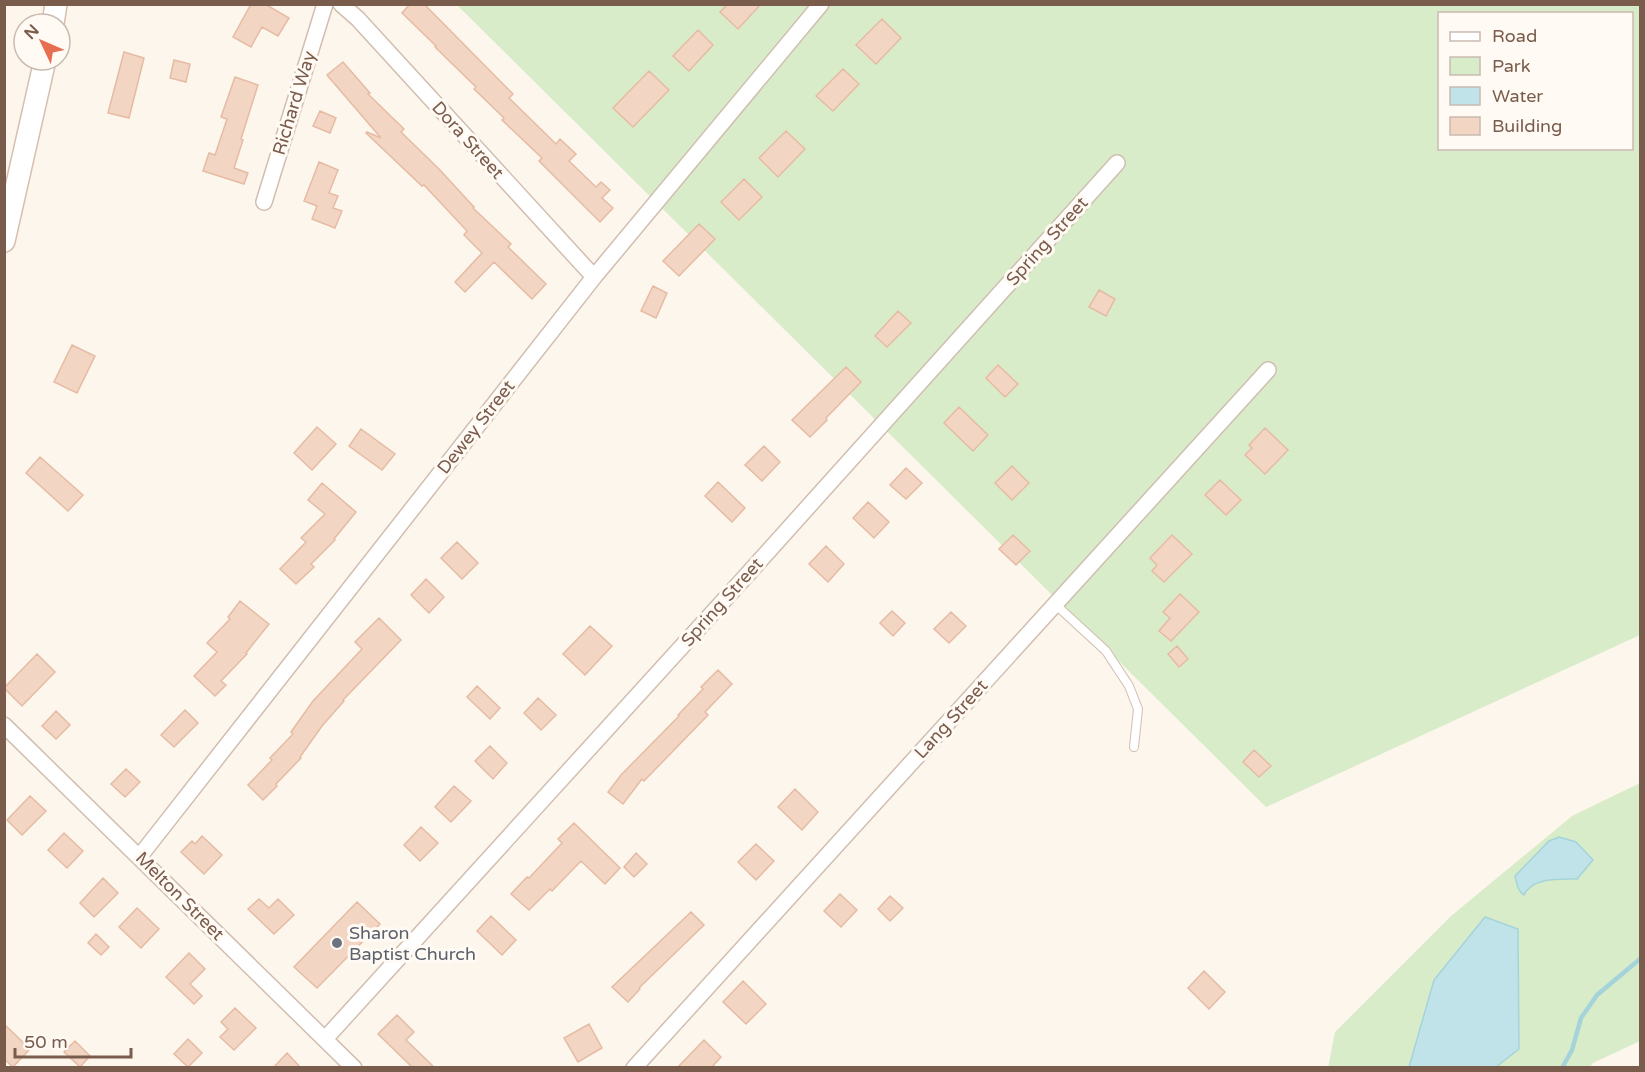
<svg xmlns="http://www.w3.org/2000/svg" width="1645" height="1072" font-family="'Varela Round',sans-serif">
	<rect width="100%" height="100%" fill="#fdf6ec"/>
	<path fill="#d8ecc9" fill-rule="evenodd" d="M457,5H1640V635L1266,807ZM1440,14H1632V148H1440Z
		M1640,783V1041L1593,1063L1590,1067L1328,1068L1335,1032L1451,916L1572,816Z"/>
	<path fill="#bfe3e8" stroke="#a5d3da" stroke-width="1.5" d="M1559,837L1576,842L1593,860L1577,879C1559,879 1533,877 1524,895C1517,891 1517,883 1515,876L1549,841Z
		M1485,917L1518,929L1519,1049L1496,1067H1409L1434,980Z"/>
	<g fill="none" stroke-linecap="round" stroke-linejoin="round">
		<path stroke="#a5d3da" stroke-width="4.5" d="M1562,1068L1572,1050L1581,1018L1597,995L1640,959"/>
	</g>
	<path fill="#f3d5c3" stroke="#e6bba3" stroke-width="1.5" d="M251,4H265L289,18L278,36L262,27L251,47L233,37Z
		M410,4H424L513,94L509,98L556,144L560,139L576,154L569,161L596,187L601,182L610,190L602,198L613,208L600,222L539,161L542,158L502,120L504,118L474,89L476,87L435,47L436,46L402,13Z
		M728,4H761L738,29L720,12Z
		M882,19L901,38L876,64L856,45Z
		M698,30L713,45L689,71L673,56Z
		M124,52L144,58L129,118L108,113Z
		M174,60L190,64L186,82L170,78Z
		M343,62L370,93L368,94L404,129L401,132L439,169L474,207L473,208L511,244L508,247L546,284L532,299L494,262L465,292L455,282L482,253L464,235L467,231L424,185L422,186L366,133L367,132L381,138L327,75Z
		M843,69L859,84L833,111L816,96Z
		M649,71L669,90L633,127L613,108Z
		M235,77L258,85L241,139L243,140L234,168L248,173L244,184L203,171L209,153L215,155L227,119L221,117Z
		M320,111L336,118L330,133L313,126Z
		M786,131L805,149L778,177L759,158Z
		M319,162L338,170L329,193L338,196L333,208L342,211L335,228L312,219L317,206L304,201Z
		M744,179L762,197L739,220L721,202Z
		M699,224L715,239L679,276L663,261Z
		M653,286L667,293L656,318L641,311Z
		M1099,290L1115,299L1106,316L1089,307Z
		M898,311L911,323L887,347L875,336Z
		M72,345L95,356L77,393L54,382Z
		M998,365L1018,384L1005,397L986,378Z
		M846,367L861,382L826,418L827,420L810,437L792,420Z
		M959,407L988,435L973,451L944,423Z
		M317,427L336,444L312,470L294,453Z
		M1265,428L1288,450L1265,474L1245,455L1252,448L1249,445Z
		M361,429L395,454L382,470L349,446Z
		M764,446L780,462L762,481L745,465Z
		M40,457L83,495L68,511L26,473Z
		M1012,466L1029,483L1012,500L995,483Z
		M906,468L922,483L906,499L890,485Z
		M1220,480L1241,500L1226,515L1205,495Z
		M718,482L745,508L732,522L705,496Z
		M322,483L356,512L334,539L335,540L311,564L314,567L296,584L280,569L306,542L301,538L325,514L308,500Z
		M868,502L889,522L874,538L853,518Z
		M1013,535L1030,551L1016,565L999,549Z
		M1172,535L1192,554L1164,582L1152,571L1157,565L1150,558Z
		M457,542L478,563L462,579L441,558Z
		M826,546L844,564L828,582L809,564Z
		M426,579L444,597L429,613L411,595Z
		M1180,594L1199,612L1171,641L1159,631L1170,618L1163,612Z
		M240,601L269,624L246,653L247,654L221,681L226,685L215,696L194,676L217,652L207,643L230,619L228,617Z
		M892,611L905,623L893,636L880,623Z
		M951,612L966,626L949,643L934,629Z
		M379,618L401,640L343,700L344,701L322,726L300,757L301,758L276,784L277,786L263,800L248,785L272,760L270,758L293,734L291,732L313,701L362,649L355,642Z
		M590,626L612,646L585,675L563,654Z
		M1177,646L1188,659L1179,667L1168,654Z
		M37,654L55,672L22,706L4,688Z
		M718,670L732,684L705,712L708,715L644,781L642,779L623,804L608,792L621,775L679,716L678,715L703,689L701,687Z
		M477,686L500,708L490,719L467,697Z
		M538,698L556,715L541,730L524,713Z
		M185,710L198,723L174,747L161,735Z
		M56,711L70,725L56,739L42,726Z
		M490,746L507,763L493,779L475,761Z
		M1254,750L1271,766L1259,777L1243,762Z
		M126,769L140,782L125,797L111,784Z
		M454,786L471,801L451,822L435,807Z
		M795,789L818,812L802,830L778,807Z
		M30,796L46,811L22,835L7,820Z
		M574,823L620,868L605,884L581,861L552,891L550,889L529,910L511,894L527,877L529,878L562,843L558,839Z
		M421,827L438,843L420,861L404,845Z
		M64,833L83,851L67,868L48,850Z
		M202,836L222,855L204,874L181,852L192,841L195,844Z
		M756,844L774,861L756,880L738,862Z
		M636,853L647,864L634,877L624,867Z
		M103,878L118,893L94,917L80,903Z
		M840,894L857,910L841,927L824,911Z
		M890,896L903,908L890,921L878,909Z
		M259,899L269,908L278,899L294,915L274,934L248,909Z
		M357,902L380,924L317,988L294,967Z
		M137,908L159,929L141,948L119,927Z
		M691,912L704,925L639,988L640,989L628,1002L612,987Z
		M491,916L516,940L502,955L477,931Z
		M96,934L109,947L101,955L88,943Z
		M189,953L205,969L190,984L202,996L194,1004L166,977Z
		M1204,971L1225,992L1209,1009L1188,988Z
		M743,981L766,1004L746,1024L723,1002Z
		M235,1008L256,1028L234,1050L220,1037L228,1029L221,1022Z
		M397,1015L414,1032L406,1040L435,1068H413L378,1034Z
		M4,1024L30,1049L13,1067L4,1059Z
		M589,1024L602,1048L578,1062L564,1038Z
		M188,1039L202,1053L188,1067L174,1054Z
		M704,1040L721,1057L711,1068H677Z
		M75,1041L90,1056L80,1067L64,1052Z
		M287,1053L301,1068H273Z"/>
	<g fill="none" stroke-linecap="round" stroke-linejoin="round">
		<defs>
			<path id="service" d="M1055,604L1106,651L1129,686L1138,709L1134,747"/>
			<path id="minor" d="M341,4L358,19L594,277
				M264,202L325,4
				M4,725L354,1068
				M140,856L594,277L821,4
				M325,1039L746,576L1117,163
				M634,1068L1268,370"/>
			<path id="secondary" d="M53,24L56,4
				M4,241L45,60"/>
		</defs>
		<use href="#service" stroke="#d1beb0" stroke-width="10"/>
		<use href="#minor" stroke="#d1beb0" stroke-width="18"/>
		<use href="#secondary" stroke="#d6c0b0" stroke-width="24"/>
		<use href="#service" stroke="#fff" stroke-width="8"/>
		<use href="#minor" stroke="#fff" stroke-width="15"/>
		<use href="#secondary" stroke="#fff" stroke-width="21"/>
	</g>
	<circle fill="#6b7280" stroke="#fffaf3" stroke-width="2" cx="337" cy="943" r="6"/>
	<g text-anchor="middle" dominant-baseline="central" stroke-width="6" stroke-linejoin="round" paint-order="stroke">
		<g font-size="18" fill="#7a5c4d" stroke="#fffaf3">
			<text transform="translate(294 103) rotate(-73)">Richard Way</text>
			<text transform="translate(468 140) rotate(48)">Dora Street</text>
			<text transform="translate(1047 241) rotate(-48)">Spring Street</text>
			<text transform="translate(476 427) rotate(-52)">Dewey Street</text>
			<text transform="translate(722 602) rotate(-48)">Spring Street</text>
			<text transform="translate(951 719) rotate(-48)">Lang Street</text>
			<text transform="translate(180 896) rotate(45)">Melton Street</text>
		</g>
		<g font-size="18" fill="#5b616d" stroke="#fffaf3" text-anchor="start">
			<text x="349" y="933">Sharon<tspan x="349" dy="21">Baptist Church</tspan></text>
		</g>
	</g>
	<rect width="1645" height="1072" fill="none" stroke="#7a5c4d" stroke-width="12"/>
	<rect x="1438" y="12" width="195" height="138" fill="#fffaf3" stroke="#cabbb1" stroke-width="1.5"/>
	<rect x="1450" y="32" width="30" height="9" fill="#ffffff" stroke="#cabbb1" stroke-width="1.5"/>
	<text x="1492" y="42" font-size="18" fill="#7a5c4d">Road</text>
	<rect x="1450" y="57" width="30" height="18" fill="#d8ecc9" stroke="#cabbb1" stroke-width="1.5"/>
	<text x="1492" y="72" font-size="18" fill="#7a5c4d">Park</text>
	<rect x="1450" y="87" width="30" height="18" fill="#bfe3e8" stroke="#cabbb1" stroke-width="1.5"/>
	<text x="1492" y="102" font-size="18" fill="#7a5c4d">Water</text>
	<rect x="1450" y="117" width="30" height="18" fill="#f3d5c3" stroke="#cabbb1" stroke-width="1.5"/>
	<text x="1492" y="132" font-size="18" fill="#7a5c4d">Building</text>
	<g transform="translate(42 42) rotate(314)"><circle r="28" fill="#fffaf3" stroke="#cabbb1" stroke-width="1.5"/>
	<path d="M0-4.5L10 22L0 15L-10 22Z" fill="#e76f51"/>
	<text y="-9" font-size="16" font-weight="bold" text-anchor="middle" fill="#7a5c4d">N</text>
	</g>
	<path d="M15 1048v9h116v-9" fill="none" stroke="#7a5c4d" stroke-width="3"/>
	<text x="24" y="1048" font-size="18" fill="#7a5c4d" stroke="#fffaf3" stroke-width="4.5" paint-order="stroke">50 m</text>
</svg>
